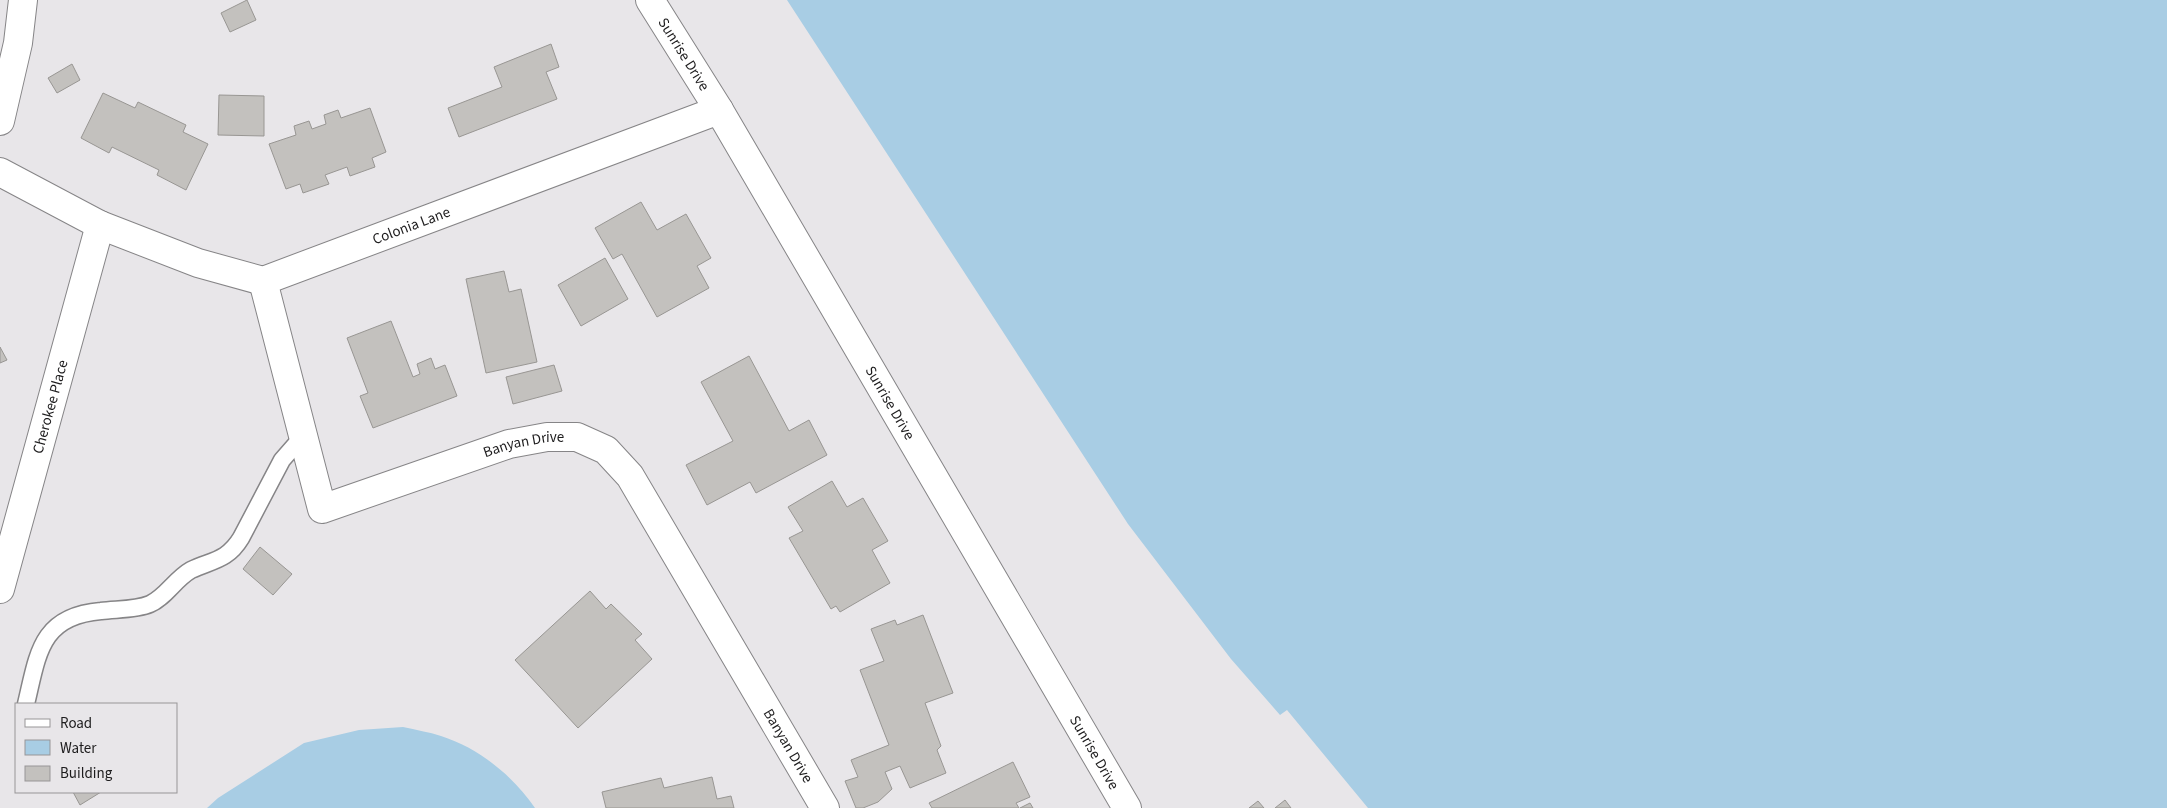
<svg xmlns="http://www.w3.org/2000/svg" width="2167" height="808" font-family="'Source Sans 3',sans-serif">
	<rect width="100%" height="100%" fill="#e8e6e9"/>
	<path fill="#a8cde4" d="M787,0H2167V808H1368L1287,710L1280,715L1231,659L1128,524Z
		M403,727C416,730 429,732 441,736C479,748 513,776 535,808H207L218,798L304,743L359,730Z"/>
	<path fill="#c3c1be" stroke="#989693" d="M247,0L256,20L230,32L221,13Z
		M551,44L559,67L546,72L557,99L459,137L448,108L502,87L494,67Z
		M72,64L80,80L57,93L48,78Z
		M103,93L135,108L138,102L186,125L183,132L208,144L186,190L157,175L159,170L112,147L109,153L81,138Z
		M219,95L264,96V136L218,135Z
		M370,108L386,152L372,158L375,167L350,176L347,167L325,175L329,184L303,193L300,184L286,189L269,144L296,135L294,126L309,121L312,129L326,124L324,115L338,110L341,118Z
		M641,202L657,230L686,214L711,258L697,266L709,288L657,317L622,254L613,259L595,228Z
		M605,258L628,299L581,326L558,285Z
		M504,271L509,292L521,289L537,362L486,373L466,279Z
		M391,321L413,377L420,374L417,364L431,358L435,369L445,365L457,396L373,428L360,396L368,393L347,338Z
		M0,347L7,360L0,363Z
		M749,356L789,431L809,420L827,455L756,493L750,482L707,505L686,465L733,441L701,382Z
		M554,365L562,391L513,404L506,377Z
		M832,481L847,507L863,498L888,541L872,550L890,583L840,612L836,606L831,609L789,538L803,531L788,507Z
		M260,547L292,574L273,595L243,569Z
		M590,591L606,609L611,604L642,634L635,640L652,659L578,728L515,660Z
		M923,615L953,693L925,703L941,746L937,750L946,773L910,788L900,766L885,772L892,789L878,802L863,808H856L845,781L858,777L851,760L889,745L860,670L884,661L871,629L895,620L897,625Z
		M1013,762L1030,797L1016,803L1019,808H932L929,803Z
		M712,777L717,799L731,796L734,808H606L602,792L661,778L664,788Z
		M73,792H101L80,805Z
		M1285,800L1291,808H1275Z
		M1258,801L1264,808H1249Z
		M1030,803L1033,808H1020Z"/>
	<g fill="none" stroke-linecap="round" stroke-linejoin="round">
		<defs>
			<path id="lane" d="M26,704C38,654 40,616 101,611C116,609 136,610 150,604C166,597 175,579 191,570C212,560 227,561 241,538L282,460L303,436"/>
			<g id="street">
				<path id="s1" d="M650,0L719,110L1127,808"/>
				<path d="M0,121L18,43L23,0"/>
				<path id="s2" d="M0,172L100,225L198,263L263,281L719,110"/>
				<path id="s3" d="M263,281L322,509L509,444L547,437H577L606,450L630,476L825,808"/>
				<path id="s4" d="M0,589L100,225"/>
			</g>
		</defs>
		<use href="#lane" stroke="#868587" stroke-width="19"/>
		<use href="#street" stroke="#868587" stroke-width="30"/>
		<use href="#lane" stroke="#fff" stroke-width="16"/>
		<use href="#street" stroke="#fff" stroke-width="28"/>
	</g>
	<g text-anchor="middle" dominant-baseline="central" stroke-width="4" stroke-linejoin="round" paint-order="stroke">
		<g font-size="15" fill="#1d1c1d" stroke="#e8e6e9">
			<text stroke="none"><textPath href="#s1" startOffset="64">Sunrise Drive</textPath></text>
			<text stroke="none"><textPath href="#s2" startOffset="444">Colonia Lane</textPath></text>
			<text stroke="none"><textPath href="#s1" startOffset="469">Sunrise Drive</textPath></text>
			<text stroke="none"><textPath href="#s4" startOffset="189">Cherokee Place</textPath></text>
			<text stroke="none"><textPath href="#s3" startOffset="448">Banyan Drive</textPath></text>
			<text stroke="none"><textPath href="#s3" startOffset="882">Banyan Drive</textPath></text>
			<text stroke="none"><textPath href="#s1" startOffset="874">Sunrise Drive</textPath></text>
		</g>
	</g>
	<rect x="15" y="703" width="162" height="90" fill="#e8e6e9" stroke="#979597"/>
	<rect x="25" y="719" width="25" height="8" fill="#ffffff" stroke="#979597"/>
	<text x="60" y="728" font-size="15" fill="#1d1c1d">Road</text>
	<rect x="25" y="740" width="25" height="15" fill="#a8cde4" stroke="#979597"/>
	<text x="60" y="753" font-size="15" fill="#1d1c1d">Water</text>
	<rect x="25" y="766" width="25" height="15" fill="#c3c1be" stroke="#979597"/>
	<text x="60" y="778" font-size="15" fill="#1d1c1d">Building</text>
</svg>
